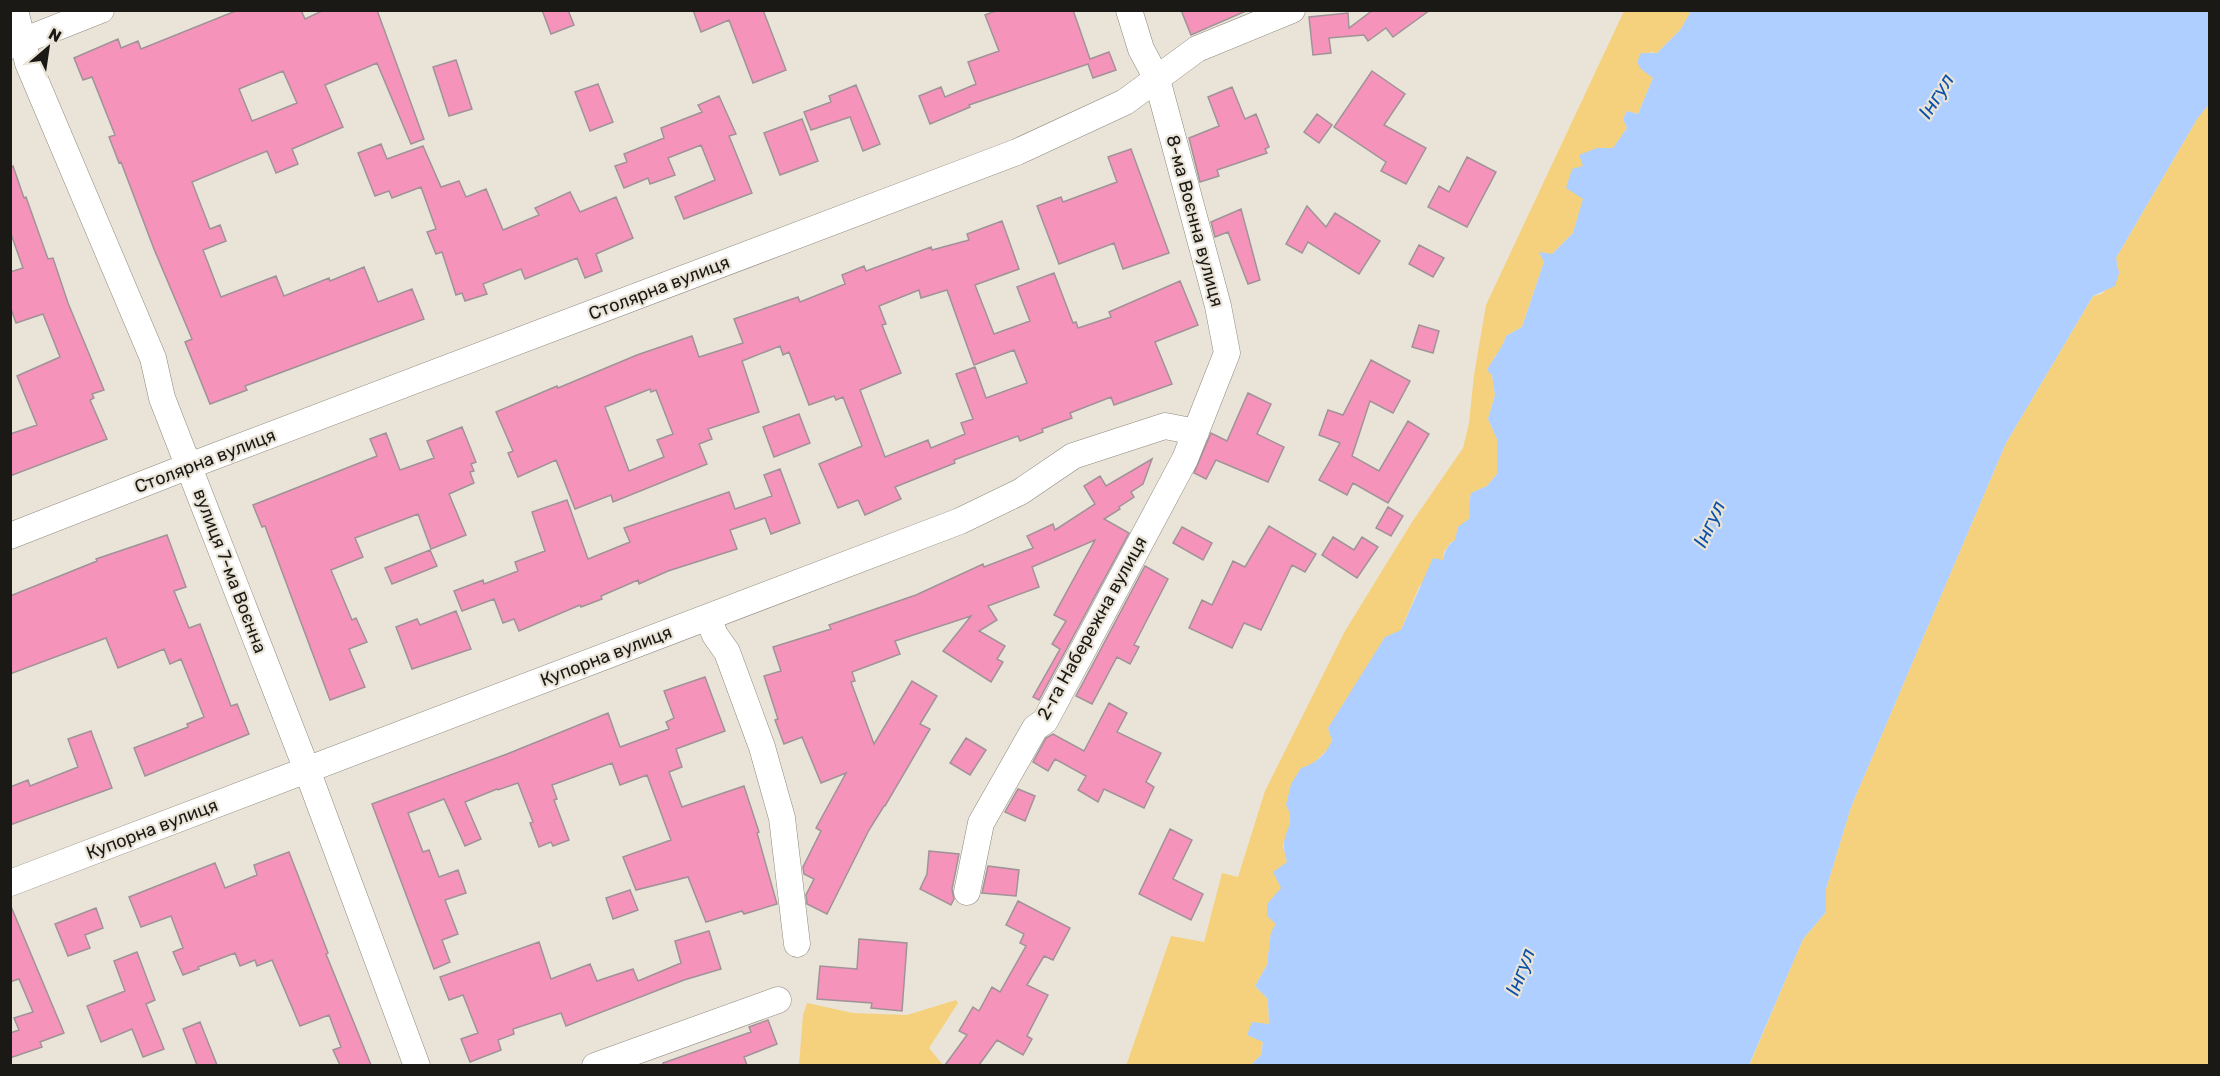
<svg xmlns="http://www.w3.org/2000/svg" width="2220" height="1076" font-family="Rubik,sans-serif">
	<rect width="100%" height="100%" fill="#eae4d8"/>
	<path fill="#f5d17e" d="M1624,11H1691V13L1681,29L1657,53L1650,52L1653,78L1638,114L1627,111L1623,119L1627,128L1613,149L1597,148L1584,166V199L1573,233L1544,262L1522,327L1506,336L1502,350L1494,357L1492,374L1495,395L1488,419L1497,439V474L1487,486L1471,493L1469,504L1471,518L1455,540L1450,543L1444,552L1443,560L1419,587L1401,630L1328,728L1332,740L1329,748L1312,765L1286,805L1291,812L1289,830L1283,845L1287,862L1277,924L1271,933L1267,965L1255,986L1268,999L1269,1025L1247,1035L1263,1041L1261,1055L1251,1065L1126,1066L1171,936L1204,942L1222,873L1238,877L1265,791L1345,631L1412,522L1463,448L1469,423L1474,375L1486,305Z
		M2209,104V1065L1749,1066L1803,939L1826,912V889L1851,807L2006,443L2093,296L2102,294L2119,273L2116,258L2197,119Z
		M956,1000L958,1003L929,1048L943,1065H799L803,1015L807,1003L853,1013L907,1015Z"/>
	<path fill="#aecfff" d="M1691,11H2209V104L2197,119L2116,258L2119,273L2115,286L2093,296L2006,443L1851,807L1826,889V912L1803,939L1749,1065H1251L1261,1055L1263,1042L1247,1035L1252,1022L1269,1024L1268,999L1255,986L1267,965L1271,932L1276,924L1267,916V904L1281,888L1273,872L1287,862C1286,857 1284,852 1284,847C1283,831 1297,822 1286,805L1291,784L1301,768C1315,764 1327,754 1332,740L1328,728L1385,637L1401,630L1433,558L1443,560C1445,551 1447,545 1455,540L1458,527L1470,518L1469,504L1471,493L1487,486L1497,474V439L1488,419L1495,395L1492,375L1487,370C1494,357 1502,349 1506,336L1522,327L1544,262L1539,252L1552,254L1573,233L1583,199L1566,188L1572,169L1583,166L1579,155L1597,148H1613L1627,128L1623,119L1627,111L1638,114L1653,78L1641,69L1637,62L1641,53H1657L1681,29Z"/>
	<path fill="#f593bb" stroke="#a09397" stroke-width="1.5" fill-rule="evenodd" d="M238,10H301L305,19L324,10H377L424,139L411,144L377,63L325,85L343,127L292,149L298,164L276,173L267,151L192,182L210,229L220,225L226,241L203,250L221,297L276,276L284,296L329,278L330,281L364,267L378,302L412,289L424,319L245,386L247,390L210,404L185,342L192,339L154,249L121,162L119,163L109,137L115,135L92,77L83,80L74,58L118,39L121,48L138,41L141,49ZM283,71L297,103L252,121L239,89Z
		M542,10H568L574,25L551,34Z
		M693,10H763L786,70L753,83L729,20L701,32Z
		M998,10H1073L1090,59L1109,52L1116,70L1093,78L1088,64L969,105L970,107L930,124L919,96L941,87L945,97L976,84L968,62L999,51L985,15Z
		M1181,10H1246V11L1191,35Z
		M1373,10H1430L1393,37L1386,28L1368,41L1364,35L1329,38L1331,53L1313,55L1309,17L1348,13L1349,28Z
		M456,60L472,109L449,116L433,67Z
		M1372,71L1405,94L1384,125L1426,148L1406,184L1381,171L1386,162L1334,127Z
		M598,84L613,122L590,131L575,92Z
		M856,85L880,144L863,151L850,117L811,130L804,112L831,102L829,96Z
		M1232,87L1245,119L1256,114L1269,147L1265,149L1267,153L1217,170L1219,176L1200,182L1189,138L1219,126L1208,97Z
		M719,96L736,134L729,136L752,193L684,219L675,197L715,180L701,145L668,158L675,175L650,184L648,178L624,188L615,166L627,162L624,154L664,138L661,128L702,112L698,105Z
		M1317,114L1332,125L1319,143L1304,132Z
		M802,119L818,161L780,175L764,133Z
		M381,144L387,159L423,146L441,187L459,181L466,197L486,189L503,230L539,215L535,208L570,192L580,212L616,197L633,238L596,254L602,271L585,278L577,258L525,279L521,269L483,284L487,294L465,301L462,293L456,295L442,252L436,254L427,232L436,229L421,187L392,198L389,191L375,196L358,153Z
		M1131,149L1169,253L1123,269L1114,243L1059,264L1037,206L1061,197L1063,202L1117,182L1108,157Z
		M1467,157L1496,172L1467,227L1428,207L1439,186L1449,192Z
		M13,166L24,198L26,197L48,259L53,258L68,303L104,390L92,394L94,398L90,400L107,439L10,476V434L37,425L17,376L60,357L43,314L16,323L10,306V272L23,268L11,234V167Z
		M1307,206L1326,227L1335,213L1380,241L1359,274L1308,242L1302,253L1286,244Z
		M1241,209L1260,280L1248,284L1228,232L1215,237L1211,222Z
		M1002,221L1019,269L975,285L994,334L1030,321L1017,287L1054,273L1073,323L1076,322L1078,328L1111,317L1109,312L1180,281L1198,325L1155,342L1172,384L1114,405L1111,397L1070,413L1072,418L1042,429L1043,432L1020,441L1018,436L954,460L955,463L895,487L901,499L865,515L858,500L838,508L819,464L862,446L843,397L836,400L834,396L809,405L789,352L783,355L780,346L742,361L759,412L708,429L712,439L699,444L707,464L613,502L611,495L575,509L556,460L518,477L508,453L513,451L496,412L557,386L558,388L637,355L692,336L699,357L743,343L734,319L798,297L800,302L845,284L842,275L864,266L866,271L931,247L932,250L969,240L967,234ZM919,290L921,298L947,290L974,365L1014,350L1027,383L986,398L975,367L956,374L973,419L961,423L965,434L931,448L928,440L885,457L860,390L901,373L882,325L886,324L879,306ZM650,389L651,392L656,390L673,434L657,440L664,457L629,471L605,407Z
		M1419,245L1444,258L1433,277L1409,264Z
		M1419,325L1439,331L1433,353L1412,347Z
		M1371,360L1410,381L1393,413L1370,401L1352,456L1379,471L1408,421L1429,434L1388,503L1353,483L1347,495L1319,480L1340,443L1319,435L1328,410L1343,415Z
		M1248,393L1271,404L1257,434L1284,447L1268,482L1216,460L1206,479L1194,473L1211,433L1227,441Z
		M799,414L810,443L774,457L763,427Z
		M462,427L476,462L471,464L474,471L470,472L474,483L449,494L466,535L431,549L418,514L355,538L363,557L331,570L352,620L356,618L367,642L349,649L365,687L330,700L265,526L262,527L253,505L377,456L370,439L386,433L400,470L434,458L427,441Z
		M1152,459L1143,484L1131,492L1134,497L1119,507L1120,509L1104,519L1129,533L1039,700L1033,697L1060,649L1052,644L1066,621L1054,615L1095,540L1032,567L1039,587L988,606L997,620L979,631L1005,646L997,659L1003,662L991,682L943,651L971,616L895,641L900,654L852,672L855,681L851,682L874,744L912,681L937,696L920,724L930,729L885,806H884L869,830L827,914L807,904L806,895L814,879L804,874L803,867L821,831L816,828L846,773L821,783L802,737L784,744L775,720L778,719L764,676L781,671L773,647L831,629L829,625L916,595L983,564L984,567L1033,548L1027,536L1053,524L1055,530L1095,504L1084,486L1100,476L1106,486Z
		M780,469L800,523L771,534L765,518L730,530L737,549L668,571L639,584L638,580L601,596L602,599L581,607L580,605L519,631L514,619L503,623L494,599L462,611L454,591L483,580L484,584L518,571L515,562L545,551L532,512L567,500L588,559L630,542L624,528L729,492L735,509L772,496L764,475Z
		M1388,507L1403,516L1391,536L1376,528Z
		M1269,526L1316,554L1305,572L1292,565L1261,630L1244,623L1232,648L1189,628L1202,600L1212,605L1233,561L1245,567Z
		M1182,527L1212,543L1203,560L1173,543Z
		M167,535L186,587L174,591L189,628L200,624L231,706L237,704L249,734L145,776L134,748L188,727L187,724L204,717L181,659L170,664L164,649L118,668L106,638L10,674V596L97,561L96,559Z
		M1333,537L1354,550L1362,537L1378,547L1357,578L1322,555Z
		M430,550L437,566L392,584L385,568Z
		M1145,566L1168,579L1134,645L1139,647L1130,664L1117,657L1092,704L1076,696Z
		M456,611L471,649L412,669L396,627L417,619L420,625Z
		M705,677L725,731L676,749L682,767L669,772L682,807L744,786L759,832L757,833L777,904L744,914L742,911L706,922L688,877L636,890L623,857L671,840L647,775L620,785L612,763L552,785L557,799L554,800L569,840L553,846L551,842L539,847L530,823L533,822L518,783L498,790L497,789L465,802L481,839L465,846L444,799L408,813L423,852L429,850L439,877L458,870L466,893L445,900L458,934L442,940L450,962L434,969L372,804L507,754L608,713L620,747L669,729L666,722L674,718L664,691Z
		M1109,703L1127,713L1117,732L1161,753L1146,782L1154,787L1144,808L1104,789L1098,802L1078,790L1086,776L1055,759L1048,771L1033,762L1046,738L1053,734L1084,751Z
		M91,731L112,788L10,825V787L28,780L30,786L78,767L68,739Z
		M966,738L986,750L970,775L950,763Z
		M1018,789L1035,796L1025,821L1005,812Z
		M1170,829L1192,840L1173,879L1203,894L1191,920L1139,894Z
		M929,851L959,854L952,889L954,899L951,905L920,889L927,874Z
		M289,852L328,953L326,954L371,1065H340L333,1050L341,1047L329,1015L300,1026L272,960L257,966L255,960L240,966L235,953L198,967L199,969L183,975L173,952L183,948L171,916L141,927L129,897L215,863L225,888L257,875L254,865Z
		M988,866L1019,870L1016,896L982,893Z
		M630,890L638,910L613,919L606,898Z
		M1018,901L1070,928L1053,960L1044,956L1027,985L1048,995L1027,1036L1032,1039L1023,1055L997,1040L979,1065H945L967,1035L959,1031L973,1007L979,1011L992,987L1000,992L1026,946L1020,943L1024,934L1006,925Z
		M10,904L64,1033L40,1042L42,1047L10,1058V1033L19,1030L14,1018L33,1012L19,979L10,982Z
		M96,908L103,928L85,935L90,948L68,956L55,924Z
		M709,931L721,969L684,980L566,1026L561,1013L513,1029L514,1034L498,1040L501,1050L470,1062L461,1039L478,1033L463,995L449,1000L440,977L539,942L551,979L590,964L597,981L633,969L638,981L681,963L675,941Z
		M859,939L907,943L902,1011L871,1008L872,1003L817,999L820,966L857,969Z
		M137,952L155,1000L146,1004L164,1049L143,1057L132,1029L101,1042L87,1006L125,991L114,961Z
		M768,1020L777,1044L744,1057L747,1065H663V1063L751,1032L749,1027Z
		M200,1022L217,1065H197L183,1029Z"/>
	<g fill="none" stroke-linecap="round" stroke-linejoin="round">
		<defs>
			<path id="minor" d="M15,10L28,63L153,358L162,398L307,770L417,1066
				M10,46L101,10
				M10,536L189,466L1017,152L1125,102L1197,49L1292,10
				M708,618L715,635L727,652L762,747L782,818L797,944
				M10,883L960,521L1020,492L1073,456L1165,426L1196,432
				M967,892L981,823L1035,728L1045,721L1185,459L1227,353L1218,306L1157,79L1141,49L1129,10
				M595,1066L778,1000"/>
		</defs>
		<use href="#minor" stroke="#8e897e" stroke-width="27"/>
		<use href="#minor" stroke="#fff" stroke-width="26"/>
	</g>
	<g text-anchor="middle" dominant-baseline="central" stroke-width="4.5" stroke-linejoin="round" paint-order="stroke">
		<g font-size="18" fill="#1b1915" stroke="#eae4d8">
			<text transform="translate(1195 221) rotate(75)">8-ма Воєнна вулиця</text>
			<text transform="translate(659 288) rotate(-21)">Столярна вулиця</text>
			<text transform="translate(205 461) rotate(-21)">Столярна вулиця</text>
			<text transform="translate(230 571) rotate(69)">вулиця 7-ма Воєнна</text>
			<text transform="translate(1092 628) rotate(-61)">2-га Набережна вулиця</text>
			<text transform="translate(606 656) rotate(-21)">Купорна вулиця</text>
			<text transform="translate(152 829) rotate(-21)">Купорна вулиця</text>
		</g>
		<g font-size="20" font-style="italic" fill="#0a52aa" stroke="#eae4d8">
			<text transform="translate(1936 96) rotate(-58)">Інгул</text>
			<text transform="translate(1709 524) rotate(-65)">Інгул</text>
			<text transform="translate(1520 972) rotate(-69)">Інгул</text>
		</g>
	</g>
	<rect width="2220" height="1076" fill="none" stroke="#1b1915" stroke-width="24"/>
	<g transform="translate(48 48) rotate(29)" stroke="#eae4d8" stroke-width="4.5" paint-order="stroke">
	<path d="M0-4.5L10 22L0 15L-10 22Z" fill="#1b1915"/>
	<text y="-9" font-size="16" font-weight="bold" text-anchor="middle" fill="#1b1915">N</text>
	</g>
</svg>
